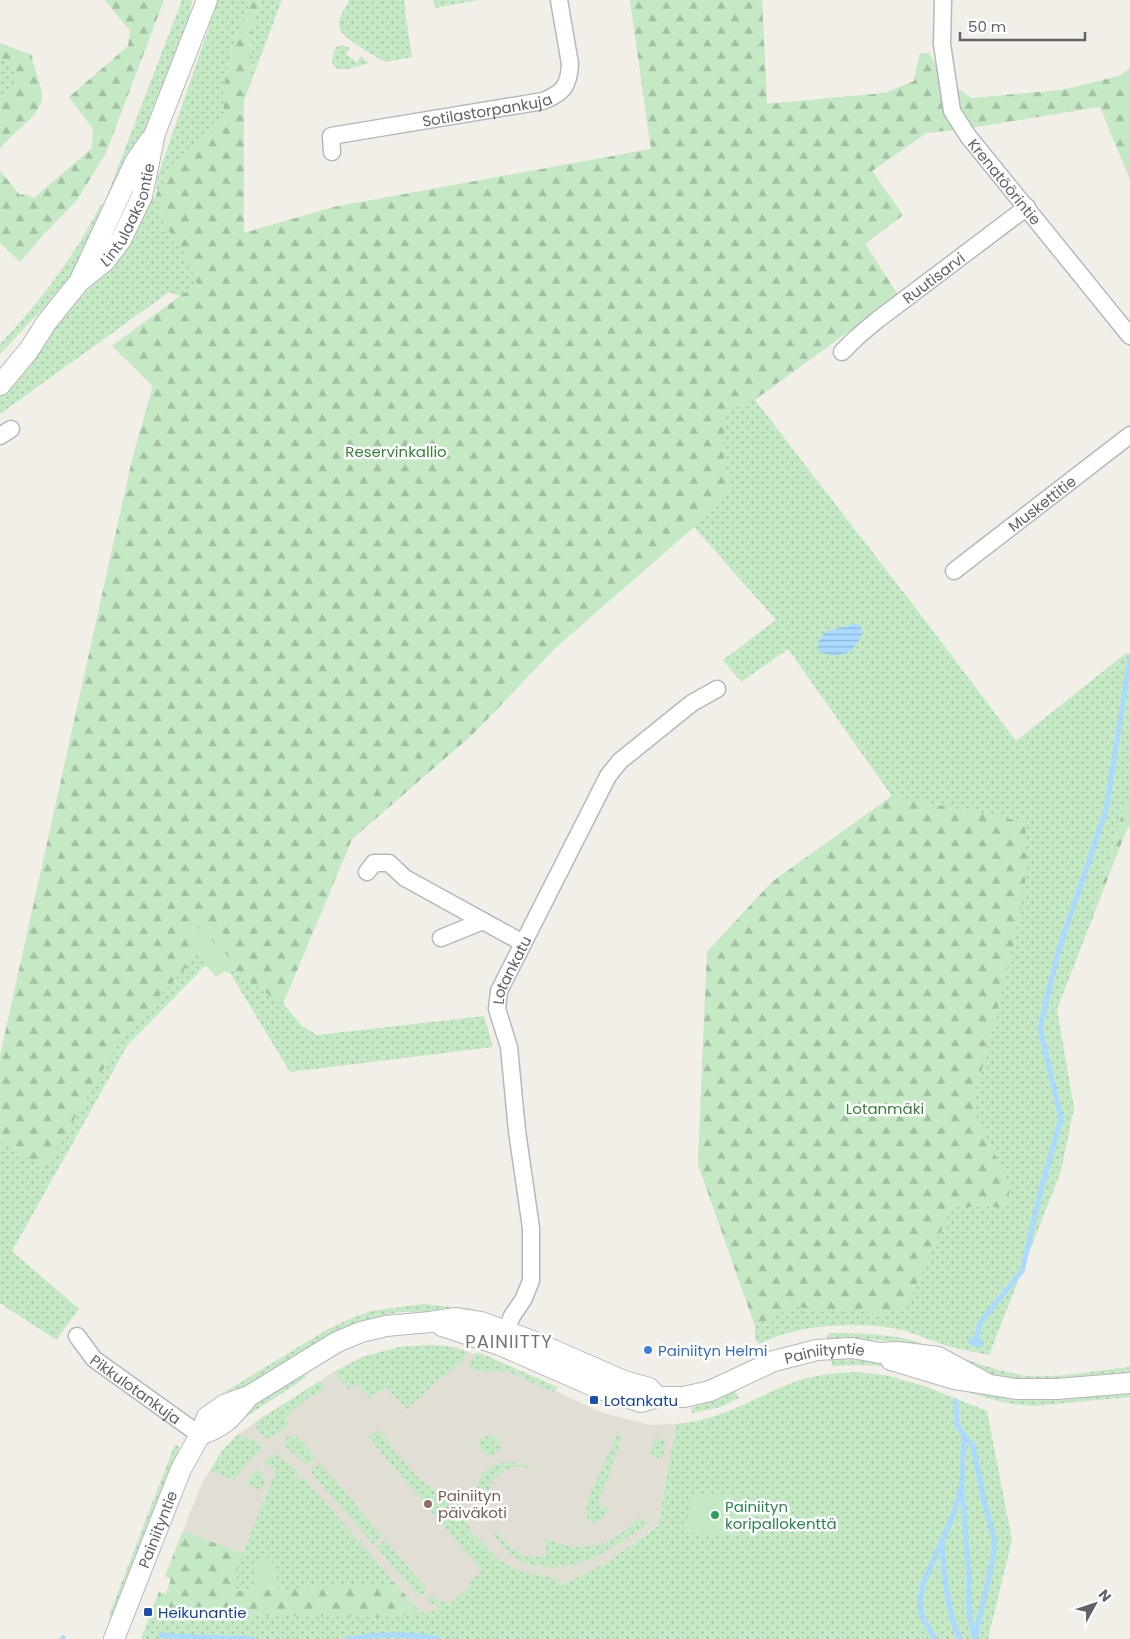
<svg xmlns="http://www.w3.org/2000/svg" width="1130" height="1639" font-family="Poppins,sans-serif">
	<defs>
		<pattern id="grass-dots" width="8" height="8" patternUnits="userSpaceOnUse" patternTransform="scale(1.25)"><rect width="8" height="8" fill="#c5e8c5"/><path d="M2 2h.1M6 6h.1" fill="none" stroke="#a3c0a4" stroke-width="1.8" stroke-linecap="round"/></pattern>
		<pattern id="forest-firs" width="22" height="20" patternUnits="userSpaceOnUse" patternTransform="scale(1.25)"><rect width="22" height="20" fill="#c5e8c5"/><path d="M5 1l3.5 6h-7zM16 11l3.5 6h-7z" fill="#a3c0a4"/></pattern>
		<pattern id="water-rules" width="6" height="5" patternUnits="userSpaceOnUse" patternTransform="scale(1.25)"><rect width="6" height="5" fill="#aadaff"/><path d="M0 2.5h6" fill="none" stroke="#8eb4d2"/></pattern>
	</defs>
	<rect width="100%" height="100%" fill="#f1efe8"/>
	<path fill="#e1ded6" d="M432,1345L453,1347L475,1354L603,1413L650,1425L676,1424L658,1525L606,1563L562,1585L442,1609L397,1617L150,1615L159,1592L166,1594L171,1579L165,1576L202,1483L222,1451L238,1434L332,1373L362,1357L399,1347Z"/>
	<path fill="url(#grass-dots)" d="M182,0H192L188,24L144,135L113,196L108,193Z
		M218,0H251L233,45L223,89L244,233L334,207L651,149L630,0H762L767,104L885,93L914,81L920,53H929L942,77L958,130L926,133L872,171L903,215L865,244L898,295L755,400L924,619L1016,741L1126,653H1130V801L1122,814L1089,927L1057,1009L1074,1108L1061,1171L989,1355C976,1352 962,1350 948,1346C932,1341 915,1333 898,1329C856,1321 797,1324 759,1344L755,1340V1326L698,1164L707,952L772,882L892,796L788,649L741,682L723,660L776,620L694,527L556,647L473,734L352,839L283,1003L301,1025L317,1035L484,1016L493,1047L290,1072L230,973L205,966L127,1046L12,1251L79,1309L56,1340L0,1303V1056L132,460L153,386L112,346L180,296L169,292L0,414V394L84,294L119,258L146,205L156,195L157,179Z
		M262,0H282L251,82L252,26Z
		M349,0H404L406,11L405,12L412,57L386,62C376,57 339,37 339,26C338,18 346,7 349,0Z
		M433,0H479L435,8Z
		M341,45L350,48L345,54L357,62L361,56L368,62L367,64C356,66 336,76 332,62C333,55 333,47 341,45Z
		M0,58C21,65 23,92 0,98Z
		M101,204L107,206L75,269L48,303L0,354V344C40,302 75,256 101,204Z
		M423,1304L474,1309V1311L400,1312L356,1323L324,1340L255,1383L220,1400L218,1396L328,1329L352,1318L371,1311Z
		M828,1333C855,1333 907,1333 929,1348L879,1340L827,1339Z
		M432,1345L453,1347L467,1352L461,1364L440,1378L407,1409L386,1387L370,1399L356,1384L349,1390L334,1372L362,1357L399,1347Z
		M478,1352L557,1387L555,1393L509,1372L472,1371L469,1365L475,1354Z
		M951,1354C977,1363 1002,1373 1030,1376C1060,1378 1099,1370 1130,1367V1373L1021,1382L992,1375L950,1356Z
		M831,1357L882,1359L920,1377L880,1366L858,1365L832,1366Z
		M855,1372L885,1375L924,1386L987,1411L1012,1540L988,1639H141L150,1615L397,1617L441,1609L426,1600L432,1595L440,1602L451,1603L471,1586L469,1583L482,1571L368,1437L378,1429C402,1459 422,1493 462,1501L470,1531L500,1561L523,1572L555,1578L562,1585L606,1563L658,1526L676,1424C723,1420 752,1398 794,1382C814,1375 834,1373 855,1372Z
		M303,1375L307,1377L238,1422L236,1420L262,1399L298,1376Z
		M320,1381L325,1387L315,1396L312,1394L285,1418L289,1424C275,1436 263,1449 255,1422Z
		M940,1382L1021,1400L1045,1399L1130,1390V1397L1034,1406C1001,1405 971,1393 940,1382Z
		M734,1390L739,1398L721,1407L692,1413L691,1408L714,1400Z
		M618,1433L622,1437L598,1505L610,1509L600,1521L595,1524L587,1518L586,1509L588,1499Z
		M238,1434L257,1442L261,1445V1449L235,1478L230,1479L210,1471L222,1451Z
		M291,1435L296,1436L316,1458L308,1465H306L284,1445L286,1438Z
		M487,1435L497,1438L501,1445L499,1451L490,1456C483,1453 478,1449 479,1440Z
		M654,1437L663,1441L666,1445L662,1459L650,1456Z
		M175,1444L179,1446L175,1463L119,1605L112,1616L109,1615Z
		M277,1454L299,1472L295,1476L300,1480L303,1477L394,1582L388,1584L237,1591V1569L276,1470L263,1462L272,1455Z
		M506,1462L530,1465L527,1468C503,1462 491,1480 485,1500L477,1501C475,1478 482,1467 506,1462Z
		M320,1463L382,1536L373,1544L310,1471Z
		M256,1469C267,1475 267,1479 261,1490L248,1485L247,1482Z
		M638,1518L650,1522C617,1544 582,1574 539,1566C534,1565 528,1565 524,1563C511,1557 501,1544 493,1534L496,1532C512,1550 521,1561 547,1555L544,1537C578,1556 613,1547 638,1518Z
		M385,1540L424,1586L426,1591L422,1595H417L377,1547Z"/>
	<path fill="url(#forest-firs)" d="M105,0H164L106,153L77,200L44,234L20,262L0,243V171L20,195L25,194L34,198L92,148L93,129L69,97L128,46L130,31Z
		M251,0H262L252,26L251,82L244,101V233L334,207L651,149L630,0H762L767,104L885,93L914,81L920,53H929L942,77L971,98L1061,90L1119,76L1130,68V180L1100,107L958,130L926,132L872,171L903,215L865,244L898,295L754,400L726,411C723,441 720,457 732,486L694,527L556,647L473,734L352,839L283,1004L201,951L122,1037L45,1169L0,1141V1056L132,460L153,386L112,346L197,284L186,256L163,222L156,195L170,172L224,120L223,89L233,45Z
		M0,43L32,55C33,68 40,80 42,93C45,115 10,133 0,149V98C23,92 21,65 0,58Z
		M1130,793V825L1125,834L1089,927L1122,814L1129,802Z
		M892,796L1025,822L1027,870L1017,930L975,1097L976,1115L1010,1187L1007,1207H952L905,1309L884,1314L794,1307L755,1326L698,1164L707,952L772,882Z
		M183,1531L243,1554L237,1569V1591L388,1584L394,1582L421,1613L397,1617L150,1615L159,1592L166,1594L171,1579L165,1576Z"/>
	<path fill="#c5e8c5" d="M198,927L235,963L216,977L187,943Z
		M691,1494L743,1498L740,1536L686,1532Z
		M259,1558H268L276,1567L278,1589L255,1590L254,1562Z"/>
	<path fill="url(#water-rules)" d="M853,624H859L863,632C854,654 841,660 819,652L818,642L825,632Z"/>
	<g fill="none" stroke-linecap="round" stroke-linejoin="round">
		<path stroke="#aadaff" stroke-width="5" d="M971,1342L977,1337L980,1345
			M975,1344L980,1323L1022,1271L1041,1190L1061,1119L1040,1028L1058,953L1106,810L1130,658
			M964,1436L973,1446L984,1501L995,1542L992,1563L975,1638
			M962,1488L969,1578V1613L974,1636
			M942,1543C944,1572 947,1614 960,1639
			M161,1635L173,1636L253,1639
			M62,1639L63,1638
			M347,1639C381,1634 404,1633 438,1639
			M935,1639L922,1617L920,1603L923,1584L952,1518L962,1485L964,1435L957,1425L956,1401"/>
		<defs>
			<g id="minor">
				<path id="s1" d="M943,0L942,44L952,111L968,136L1130,336"/>
				<path id="s2" d="M332,152L331,136L543,101C563,93 569,86 570,64L559,0"/>
				<path id="s3" d="M842,352L856,338L876,321L1027,207"/>
				<path d="M0,436L11,429"/>
				<path id="s4" d="M954,571L1130,435"/>
				<path d="M367,872L374,863H389L405,878L523,943"/>
				<path d="M441,938L483,921"/>
				<path id="s5" d="M77,1336L94,1359L200,1435"/>
				<path id="s6" d="M502,1341L512,1316L523,1300L531,1281V1228L517,1131L509,1047L497,1009L499,991L608,776L620,761L692,703L717,689"/>
			</g>
			<g id="tertiary">
				<path d="M81,278L135,162L151,139"/>
				<path id="s7" d="M0,385L29,350L46,323L79,282L105,261L121,240L142,196L155,133L207,0"/>
				<path id="s8" d="M442,1326L500,1345L600,1389L641,1402L658,1397H684L710,1391L774,1361L817,1350L852,1348L880,1353L897,1352L938,1357L986,1383"/>
				<path d="M891,1360L954,1379L1016,1389H1057L1130,1383"/>
				<path d="M200,1435C226,1426 232,1417 249,1396"/>
				<path id="s9" d="M114,1639L166,1507L181,1469L200,1435L207,1417L224,1405L249,1396L337,1342L361,1332L386,1326L430,1322L456,1318L481,1322L535,1342L624,1381L649,1388L658,1397"/>
			</g>
		</defs>
		<use href="#minor" stroke="#b5b8bc" stroke-width="19"/>
		<use href="#tertiary" stroke="#b5b8bc" stroke-width="22"/>
		<use href="#minor" stroke="#fff" stroke-width="16"/>
		<use href="#tertiary" stroke="#fff" stroke-width="20"/>
	</g>
	<circle fill="#3f7fe0" stroke="#fff" stroke-width="2" cx="648" cy="1350" r="5"/>
	<g fill="#1a4fb4" stroke="#fff" stroke-width="2">
		<rect x="589" y="1395" width="10" height="10" rx="2.5"/>
		<rect x="143" y="1607" width="10" height="10" rx="2.5"/>
	</g>
	<circle fill="#8d6e63" stroke="#fff" stroke-width="2" cx="428" cy="1504" r="5"/>
	<circle fill="#2e9e5b" stroke="#fff" stroke-width="2" cx="715" cy="1515" r="5"/>
	<g text-anchor="middle" dominant-baseline="central" stroke-width="5" stroke-linejoin="round" paint-order="stroke">
		<g font-size="15" fill="#5f6368" stroke="#fff">
			<text stroke="none"><textPath href="#s2" startOffset="174">Sotilastorpankuja</textPath></text>
			<text stroke="none"><textPath href="#s1" startOffset="200">Krenatöörintie</textPath></text>
			<text stroke="none"><textPath href="#s7" startOffset="216">Lintulaaksontie</textPath></text>
			<text stroke="none"><textPath href="#s3" startOffset="118">Ruutisarvi</textPath></text>
			<text stroke="none"><textPath href="#s4" startOffset="111">Muskettitie</textPath></text>
			<text stroke="none"><textPath href="#s6" startOffset="384">Lotankatu</textPath></text>
			<text stroke="none"><textPath href="#s8" startOffset="406">Painiityntie</textPath></text>
			<text stroke="none"><textPath href="#s5" startOffset="80">Pikkulotankuja</textPath></text>
			<text stroke="none"><textPath href="#s9" startOffset="118">Painiityntie</textPath></text>
		</g>
		<g font-size="15" fill="#348238" stroke="#fff">
			<text x="396" y="451">Reservinkallio</text>
			<text x="885" y="1108">Lotanmäki</text>
		</g>
		<g font-size="15" fill="#366cbe" stroke="#fff" text-anchor="start">
			<text x="658" y="1350">Painiityn Helmi</text>
		</g>
		<g font-size="15" fill="#164399" stroke="#fff" text-anchor="start">
			<text x="604" y="1400">Lotankatu</text>
			<text x="158" y="1612">Heikunantie</text>
		</g>
		<g font-size="15" fill="#785e54" stroke="#fff" text-anchor="start">
			<text x="438" y="1495">Painiityn<tspan x="438" dy="17">päiväkoti</tspan></text>
		</g>
		<g font-size="15" fill="#27864d" stroke="#fff" text-anchor="start">
			<text x="725" y="1506">Painiityn<tspan x="725" dy="17">koripallokenttä</tspan></text>
		</g>
		<g font-size="18" letter-spacing="1" fill="#70757a" stroke="#fff">
			<text x="509" y="1341">PAINIITTY</text>
		</g>
	</g>
	<g transform="translate(1095 1604) rotate(50)" stroke="#ffffff" stroke-width="4" paint-order="stroke">
	<path d="M0-4L9 19L0 12L-9 19Z" fill="#5f6368"/>
	<text y="-8" font-size="14" font-weight="bold" text-anchor="middle" fill="#5f6368">N</text>
	</g>
	<path d="M960 32v8h125v-8" fill="none" stroke="#5f6368" stroke-width="2.5"/>
	<text x="968" y="32" font-size="15" fill="#5f6368" stroke="#ffffff" stroke-width="4" paint-order="stroke">50 m</text>
</svg>
